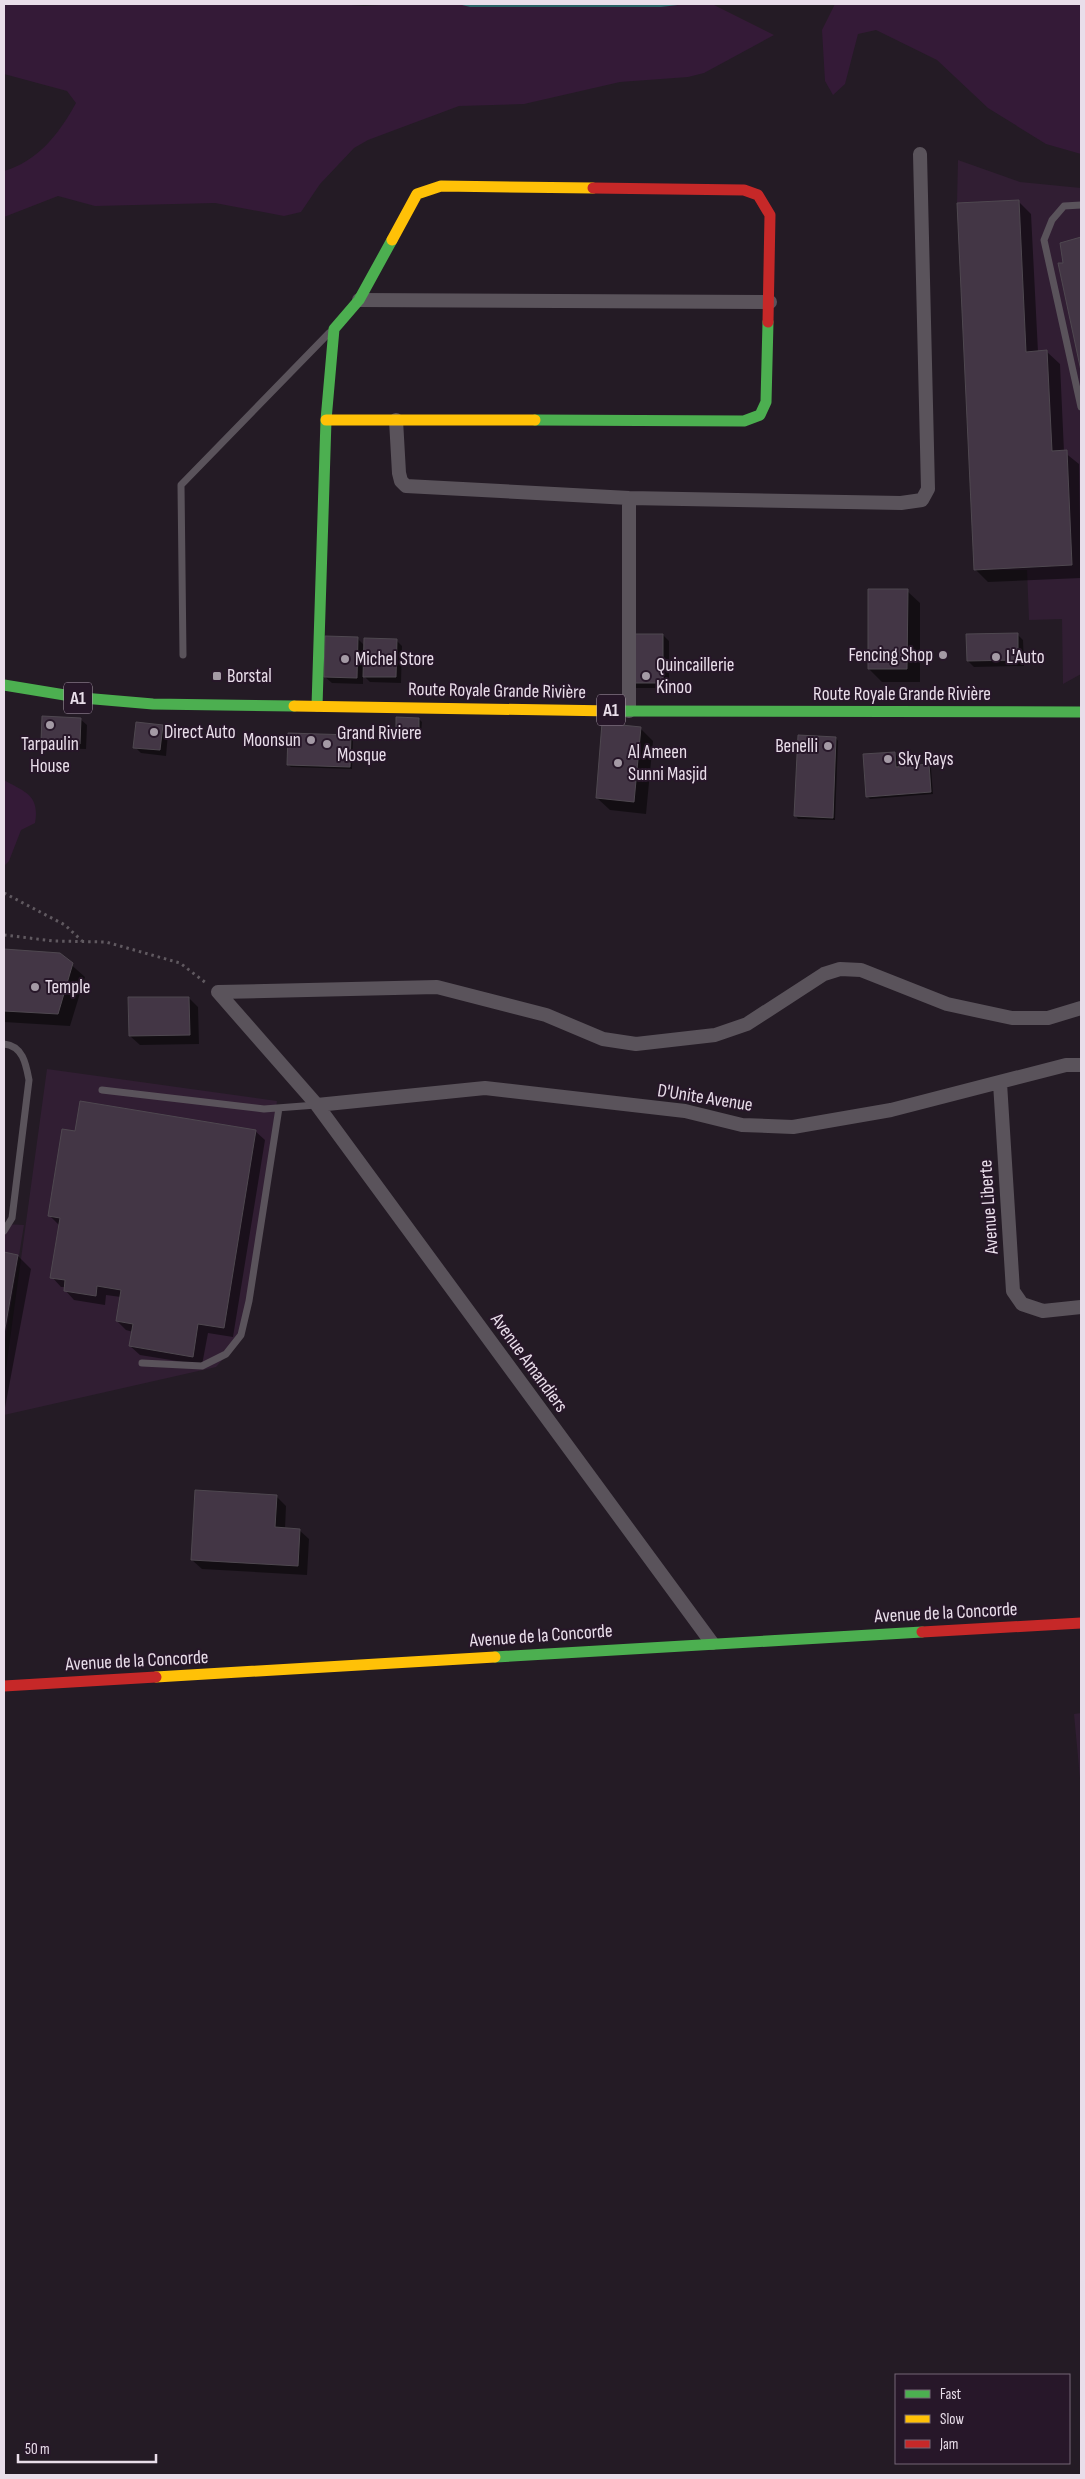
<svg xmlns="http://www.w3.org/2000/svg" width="1085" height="2479" font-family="'Sofia Sans Condensed',sans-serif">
	<rect width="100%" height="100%" fill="#241b25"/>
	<path fill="#311e33" d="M958,160L1020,182L1081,188V674L1063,684L1062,619L1029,620L1027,570H974L957,203Z
		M47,1069L277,1101L244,1336L216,1367L4,1415V1383Z
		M4,1224L24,1225L4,1347Z
		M1081,1713V1789L1074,1714Z"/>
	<path fill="#341a37" d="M4,4H339L364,6L398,4H712L774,35L704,73L688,77L620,82L524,104L459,106L400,128L368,140L354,148L320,184L301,212L284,216L215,203L95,206L58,196L4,217V171C38,161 59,134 76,103L67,91L4,74Z
		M835,4H1081V154L1046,144L988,108L937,60L876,30L858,34L845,84L833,95L825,81L822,30Z
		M4,780C25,792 40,795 35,823L21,830L9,861L4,866Z"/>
	<path fill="#296367" d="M458,4H686L661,7H470Z"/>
	<path fill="#0007" d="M1018,201L1031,214L1038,352H1047L1060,364L1064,452L1079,464L1081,578L988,582L975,569Z
		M1081,238V365L1060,264H1064L1061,243Z
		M907,591L920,603V682H882L869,669Z
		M1017,634L1023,640L1024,666L974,667L968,661Z
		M663,635L669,641V688H633Z
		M358,639L365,646L396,640L402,646L401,683L370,682L363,675V684L332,683L325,677Z
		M80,719L87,725L86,749L49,748L43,742Z
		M419,719L422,722L421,733L400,732L397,730Z
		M162,727L168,733L166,756L141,753L135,747Z
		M640,728L653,741L646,814L610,810L597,798Z
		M350,736L353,739L352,769L291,767L288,765Z
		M836,738L838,741L835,820L798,819L796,816Z
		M895,753L897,756L898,768L928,765L931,768L933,794L870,799L868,797Z
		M4,950L59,954L85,977L70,1026L4,1022Z
		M189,998L198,1007L199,1044L140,1045L130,1036Z
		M255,1131L265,1140L233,1337L208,1333L202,1365L140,1355L130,1346L133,1332L126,1330L117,1321L121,1297L106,1295L105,1305L74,1300L65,1290V1287H61L52,1277L60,1226L50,1216L76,1132Z
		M4,1254L18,1256L31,1269L4,1413Z
		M276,1496L286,1506L285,1529L299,1530L309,1539L307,1575L202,1569L192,1560Z"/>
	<path fill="#433645" stroke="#4f4850" d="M1019,200L1026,352L1047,350L1052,451L1067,450L1072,565L974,570L957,203Z
		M1081,237V371L1058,263H1063L1060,243Z
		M868,589H908L907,669H868Z
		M1018,633V660L967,661L966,634Z
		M625,634H663V683H625Z
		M325,636L358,637L357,678L324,677Z
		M364,638L397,639L396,677H363Z
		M42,716L81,718L80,744L41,742Z
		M396,717L419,718V731L396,730Z
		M136,722L163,725L160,750L133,748Z
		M602,723L641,727L634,802L596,798Z
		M288,733L351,735L350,767L287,765Z
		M798,735L836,737L833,818L794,816Z
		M895,752L896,767L929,764L931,792L866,797L863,754Z
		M4,949L60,953L73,963L58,1014L4,1011Z
		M128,997H189L190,1035L129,1036Z
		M80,1101L256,1130L224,1328L198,1324L193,1357L129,1346L133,1324L116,1321L121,1290L97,1286L96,1296L64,1291L65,1280L50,1278L60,1218L48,1216L62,1129L75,1131Z
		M4,1252L18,1255L4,1334Z
		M195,1490L277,1495L275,1527L300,1529L298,1566L191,1560Z"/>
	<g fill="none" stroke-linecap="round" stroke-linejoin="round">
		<path stroke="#605960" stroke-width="3" stroke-dasharray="2.5 4" stroke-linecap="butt" d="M4,893L65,925L82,941
			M4,935L54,941L106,942L180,963L206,983"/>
		<path stroke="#5a535b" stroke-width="7" d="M1081,205L1064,206L1052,220L1044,240L1081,407
			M183,655L181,485L329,333
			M4,1044C23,1046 26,1064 29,1080L12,1218L4,1231
			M102,1090L264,1109L316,1105
			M142,1363L202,1366L226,1354L241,1335L249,1301L279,1108"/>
		<path stroke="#5a535b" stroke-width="14" d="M359,300L770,302
			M396,420L399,473L401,481L406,486L629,498L901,503L922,500L928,489L920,154
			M629,711V498
			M218,992L437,987L546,1015L603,1039L636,1044L715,1035L747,1024L824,974L840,969L861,970L947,1004L1012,1018H1048L1081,1008
			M218,992L317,1105L712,1643
			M1000,1083L1013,1291L1022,1304L1043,1311L1081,1307
			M317,1105L485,1088L685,1111L742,1125L793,1127L891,1110L1066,1065H1081"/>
		<path stroke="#4caf50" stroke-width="11" d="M535,420L744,421L760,415L766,402L768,322
			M4,685L83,698L153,704L294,706
			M317,706L326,420L334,329L359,300L392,240
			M613,711L1081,712
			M495,1657L922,1632"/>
		<path stroke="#ffc107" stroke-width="11" d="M392,240L417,194L441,186L593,188
			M326,420H535
			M294,706L613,711
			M156,1677L495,1657"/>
		<path stroke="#c62828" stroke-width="11" d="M593,188L744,190L758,195L770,215L768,322
			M922,1632L1081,1623
			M4,1686L156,1677"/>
	</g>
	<g fill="#a49aa5" stroke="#271729" stroke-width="2">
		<circle cx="943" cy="655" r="5"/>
		<circle cx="996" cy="657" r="5"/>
		<circle cx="345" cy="659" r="5"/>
		<rect x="212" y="671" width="10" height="10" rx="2.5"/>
		<circle cx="646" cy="676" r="5"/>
		<circle cx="50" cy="725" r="5"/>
		<circle cx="154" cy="732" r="5"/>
		<circle cx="311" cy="740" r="5"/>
		<circle cx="327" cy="744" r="5"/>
		<circle cx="828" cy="746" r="5"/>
		<circle cx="888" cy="759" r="5"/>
		<circle cx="618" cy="763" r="5"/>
		<circle cx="35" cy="987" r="5"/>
	</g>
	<g text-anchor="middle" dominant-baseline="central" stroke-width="4" stroke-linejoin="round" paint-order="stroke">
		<g fill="#271729" stroke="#afa2b0" stroke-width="1">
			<rect x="64" y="682.5" width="28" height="31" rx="4"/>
			<rect x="597" y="694.5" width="28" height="31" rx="4"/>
		</g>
		<g font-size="18" font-weight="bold" fill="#e9deea">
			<text x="78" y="698">A1</text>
			<text x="611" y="710">A1</text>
		</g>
		<g font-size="19" fill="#e9deea" stroke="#271729" text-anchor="start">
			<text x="933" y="655" text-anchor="end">Fencing Shop</text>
			<text x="1006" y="657">L'Auto</text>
			<text x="355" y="659">Michel Store</text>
			<text x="656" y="665">Quincaillerie<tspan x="656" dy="22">Kinoo</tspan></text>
			<text x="227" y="676">Borstal</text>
			<text x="164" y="732">Direct Auto</text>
			<text x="337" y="733">Grand Riviere<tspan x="337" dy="22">Mosque</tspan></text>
			<text x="301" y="740" text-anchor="end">Moonsun</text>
			<text x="50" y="744" text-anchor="middle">Tarpaulin<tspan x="50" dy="22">House</tspan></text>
			<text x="818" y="746" text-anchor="end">Benelli</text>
			<text x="628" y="752">Al Ameen<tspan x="628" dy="22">Sunni Masjid</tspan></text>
			<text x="898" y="759">Sky Rays</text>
			<text x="45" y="987">Temple</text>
		</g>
		<g font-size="19" fill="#e9deea" stroke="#271729">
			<text transform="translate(497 691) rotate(1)">Route Royale Grande Rivière</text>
			<text x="902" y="694">Route Royale Grande Rivière</text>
			<text transform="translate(705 1098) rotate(9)">D'Unite Avenue</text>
			<text transform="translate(989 1207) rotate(-94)">Avenue Liberte</text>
			<text transform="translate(529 1363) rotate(54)">Avenue Amandiers</text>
			<text transform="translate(946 1613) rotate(-3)">Avenue de la Concorde</text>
			<text transform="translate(541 1636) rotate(-4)">Avenue de la Concorde</text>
			<text transform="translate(137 1661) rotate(-3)">Avenue de la Concorde</text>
		</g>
	</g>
	<rect width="1085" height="2479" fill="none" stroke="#e9deea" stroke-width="10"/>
	<rect x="895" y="2374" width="175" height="90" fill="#271729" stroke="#756776"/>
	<rect x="905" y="2390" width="25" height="8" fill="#4caf50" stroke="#756776"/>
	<text x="940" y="2399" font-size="15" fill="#e9deea">Fast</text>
	<rect x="905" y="2415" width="25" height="8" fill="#ffc107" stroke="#756776"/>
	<text x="940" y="2424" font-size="15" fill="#e9deea">Slow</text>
	<rect x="905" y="2440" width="25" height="8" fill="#c62828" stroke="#756776"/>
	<text x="940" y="2449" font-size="15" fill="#e9deea">Jam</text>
	<path d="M18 2454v8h138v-8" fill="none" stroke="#e9deea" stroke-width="2.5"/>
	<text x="25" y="2454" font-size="15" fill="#e9deea" stroke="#271729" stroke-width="4" paint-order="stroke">50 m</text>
</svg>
